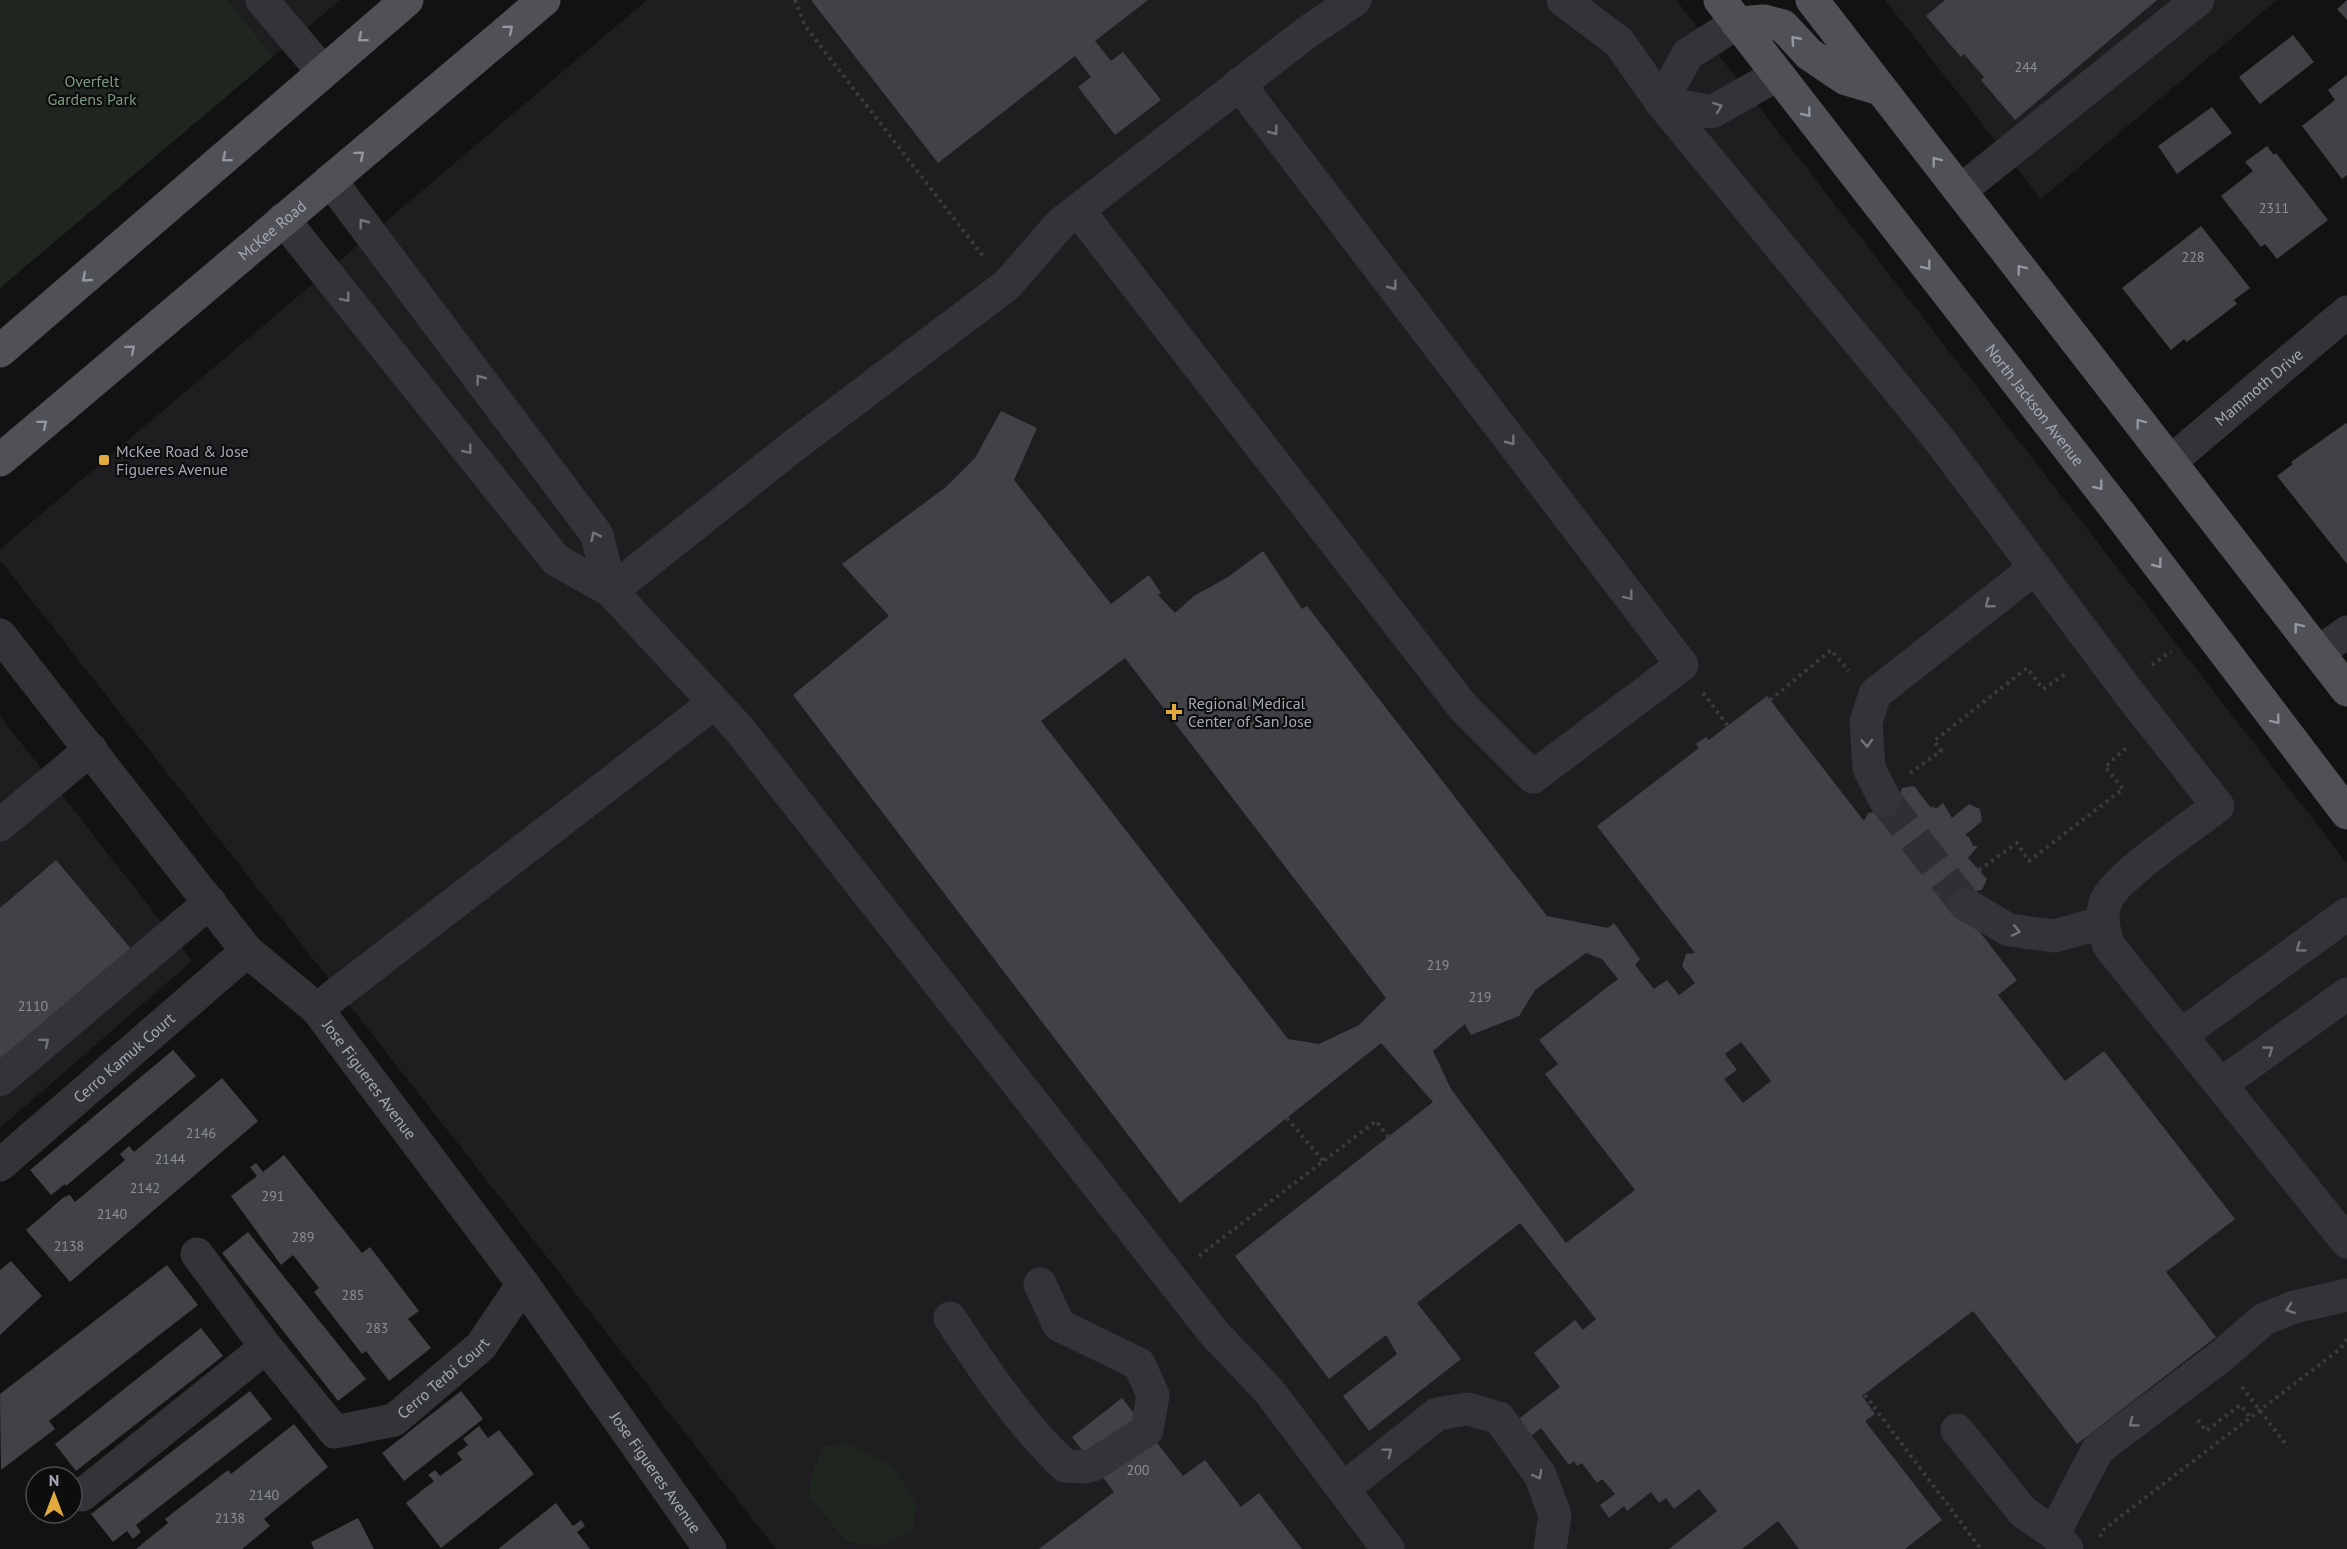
<svg xmlns="http://www.w3.org/2000/svg" width="2347" height="1549" font-family="'PT Sans',sans-serif">
	<rect width="100%" height="100%" fill="#121213"/>
	<path fill="#1e1e20" d="M228,0H340L273,57Z
		M647,0H1676L2347,863V1549H776L0,560V549Z
		M1885,0H2277L2041,199Z
		M0,716L192,961L0,1128Z"/>
	<path fill="#1f261f" d="M0,0H228L273,57L0,288Z
		M849,1443L893,1466L916,1505L913,1530L879,1546L846,1541L809,1496L813,1470L823,1447Z"/>
	<path fill="#414246" fill-rule="evenodd" d="M811,0H1148L1095,41L1111,61L1123,52L1161,100L1115,135L1078,87L1091,77L1075,56L938,163Z
		M1945,0H2157L2015,120L1981,80L1984,77L1964,54L1961,57L1926,16Z
		M2347,0V20L2337,9Z
		M2293,35L2314,62L2260,104L2239,77Z
		M2347,75V175L2342,179L2302,126L2335,100L2328,90Z
		M2212,107L2232,133L2177,174L2158,146Z
		M2267,146L2274,155L2276,153L2328,220L2277,259L2265,244L2261,247L2221,196L2253,171L2245,162Z
		M2201,226L2250,288L2234,300L2237,304L2187,342L2184,339L2171,350L2122,288Z
		M1001,411L1037,428L1014,480L1111,604L1149,575L1161,593L1158,595L1175,613L1194,596L1228,577L1263,551L1302,609L1307,606L1547,916L1608,928L1614,923L1640,959L1635,965L1654,989L1667,980L1679,995L1695,983L1682,966L1686,954L1695,953L1597,826L1699,748L1696,744L1706,737L1709,740L1767,696L1864,821L1868,813L1881,811L1898,799L1902,788L1914,786L1931,808L1933,806L1936,809L1943,803L1952,818L1969,804L1980,809L1982,821L1965,835L1969,837L1973,846H1978L1968,858L1987,879L1982,890L1969,892L1958,904L2017,980L1998,995L2065,1081L2104,1051L2235,1219L2166,1272L2216,1337L2077,1444L1973,1311L1862,1396L1875,1414L1865,1421L1942,1520L1905,1549H1799L1778,1521L1742,1549H1669L1717,1511L1699,1489L1674,1509L1666,1498L1659,1503L1651,1492L1627,1511L1624,1506L1609,1518L1600,1505L1615,1494L1602,1479L1597,1483L1582,1463L1577,1466L1574,1461L1569,1465L1541,1428L1530,1437L1516,1421L1560,1387L1534,1353L1575,1320L1583,1330L1596,1319L1520,1223L1417,1303L1461,1359L1369,1431L1343,1396L1397,1354L1386,1335L1329,1379L1235,1256L1433,1102L1381,1043L1180,1203L793,695L889,616L842,564L946,487L975,458ZM1125,658L1386,998L1359,1025L1319,1044L1288,1039L1041,721ZM1586,953L1602,959L1618,979L1539,1040L1558,1064L1545,1074L1635,1190L1566,1243L1451,1089L1433,1051L1465,1024L1471,1035L1519,1016L1535,990ZM1741,1042L1771,1081L1743,1103L1724,1079L1737,1070L1725,1054Z
		M2346,423L2347,424V564L2277,476L2293,464L2291,462Z
		M56,860L132,950L0,1062V908Z
		M173,1050L196,1076L66,1186L65,1184L51,1195L30,1170Z
		M222,1078L258,1121L70,1282L26,1230L64,1197L70,1195L75,1202L125,1160L120,1154L129,1146L134,1152Z
		M284,1155L362,1253L370,1247L419,1311L408,1319L431,1348L389,1381L366,1351L362,1354L314,1292L319,1288L293,1255L281,1265L231,1196L257,1176L250,1167L256,1163L263,1172Z
		M248,1232L366,1379L338,1401L222,1253Z
		M11,1261L42,1296L0,1335V1270Z
		M167,1265L198,1305L49,1421L55,1429L1,1470L0,1394Z
		M201,1328L223,1356L76,1471L55,1444Z
		M250,1391L272,1419L136,1525L141,1532L133,1539L127,1531L113,1542L91,1514Z
		M461,1391L483,1419L404,1481L382,1453Z
		M1122,1398L1183,1476L1205,1460L1241,1507L1259,1493L1302,1549H1039L1114,1492L1072,1437Z
		M294,1424L328,1467L264,1519L270,1526L242,1549H136L168,1523L165,1519L228,1470L231,1474Z
		M479,1426L488,1438L499,1430L534,1474L441,1548L406,1503L434,1481L428,1475L435,1470L440,1476L462,1460L457,1453L468,1445L463,1439Z
		M556,1503L573,1526L581,1520L585,1526L577,1532L590,1549H498Z
		M358,1518L374,1549H314L311,1542Z"/>
	<g fill="none" stroke-linecap="round" stroke-linejoin="round">
		<path stroke="#2f3033" stroke-width="33" stroke-dasharray="33 16" stroke-linecap="butt" d="M1885,800L1965,904"/>
		<path stroke="#3a3b3f" stroke-width="4" stroke-dasharray="3 4.5" stroke-linecap="butt" d="M795,0L805,26L983,256
			M2152,665L2171,651
			M1703,693L1728,726
			M1770,700L1831,650L1849,671
			M1910,773L1941,751L1934,741L2027,668L2043,689L2067,673
			M1979,870L2017,843L2029,861L2123,789L2105,767L2126,748
			M1287,1118L1323,1161
			M1199,1256L1376,1121L1388,1137
			M2242,1387L2288,1447
			M1865,1395L1981,1549
			M2198,1420L2206,1431L2240,1405L2250,1417
			M2100,1537L2103,1530L2340,1349L2347,1339"/>
		<g stroke="#333438" stroke-width="33">
			<path d="M262,0L323,72"/>
			<path d="M1563,0L1619,42L1661,102L1938,438L2132,697L2218,806C2195,824 2115,877 2106,901C2100,917 2104,931 2109,946L2347,1242"/>
			<path d="M1737,23L1688,54L1661,102L1712,112L1777,75"/>
			<path d="M330,180L597,535L611,591"/>
			<path d="M1960,191L2198,0"/>
			<path d="M1078,210L1463,707L1533,777L1682,665L1239,84"/>
			<path d="M283,219L556,560L611,591L739,729L1214,1333L1269,1391L1388,1549"/>
			<path id="s1" d="M2170,462L2347,312"/>
			<path d="M611,591L796,444L1007,285L1061,223L1078,210L1306,33L1355,0"/>
			<path id="s2" d="M0,635L247,951L317,1009L523,1284L710,1549"/>
			<path d="M2318,653L2347,632"/>
			<path d="M1885,800L1869,768L1866,722L1875,694L2035,568"/>
			<path d="M0,825L91,749"/>
			<path d="M1965,904L2009,930L2054,936L2102,923"/>
			<path d="M317,1009L714,703"/>
			<path d="M2181,1035L2347,914"/>
			<path d="M0,1080L210,902"/>
			<path d="M2221,1084L2347,994"/>
			<path id="s3" d="M0,1165L247,951"/>
			<path id="s4" d="M197,1254L266,1347L335,1432L394,1420L481,1346L523,1284"/>
			<path d="M950,1318C985,1371 1019,1422 1065,1466L1086,1467L1093,1465L1147,1430L1153,1395L1139,1364L1059,1325L1040,1284"/>
			<path d="M1957,1430L2023,1512L2054,1533"/>
			<path d="M1343,1489L1437,1414L1468,1409L1499,1418L1540,1475L1555,1515L1550,1549"/>
			<path d="M82,1495L266,1347"/>
			<path d="M2067,1549L2054,1533L2098,1449L2219,1358L2264,1319L2294,1307L2347,1295"/>
		</g>
		<g stroke="#505157" stroke-width="33">
			<path id="s5" d="M1720,0L2123,518L2347,813"/>
			<path d="M1812,0L2347,690"/>
			<path d="M1737,23L1764,21L1783,26L1809,54L1846,79L1880,89"/>
			<path d="M0,351L407,0"/>
			<path id="s6" d="M0,460L544,0"/>
		</g>
	</g>
	<defs><path id="oneway-chevron" d="M-2-3.5L2.5 0L-2 3.5" fill="none" stroke-width="1.6" stroke-linecap="round" stroke-linejoin="round" transform="scale(1.5)"/></defs>
	<g stroke="#9497a1">
		<use href="#oneway-chevron" transform="translate(509 29) rotate(-40)"/>
		<use href="#oneway-chevron" transform="translate(362 38) rotate(140)"/>
		<use href="#oneway-chevron" transform="translate(1795 40) rotate(-132)"/>
		<use href="#oneway-chevron" transform="translate(1807 113) rotate(52)"/>
		<use href="#oneway-chevron" transform="translate(360 155) rotate(-40)"/>
		<use href="#oneway-chevron" transform="translate(226 158) rotate(140)"/>
		<use href="#oneway-chevron" transform="translate(1936 161) rotate(-128)"/>
		<use href="#oneway-chevron" transform="translate(1927 266) rotate(52)"/>
		<use href="#oneway-chevron" transform="translate(2021 269) rotate(-128)"/>
		<use href="#oneway-chevron" transform="translate(86 278) rotate(139)"/>
		<use href="#oneway-chevron" transform="translate(131 349) rotate(-40)"/>
		<use href="#oneway-chevron" transform="translate(2140 423) rotate(-128)"/>
		<use href="#oneway-chevron" transform="translate(43 424) rotate(-40)"/>
		<use href="#oneway-chevron" transform="translate(2099 486) rotate(52)"/>
		<use href="#oneway-chevron" transform="translate(2158 564) rotate(53)"/>
		<use href="#oneway-chevron" transform="translate(2298 627) rotate(-128)"/>
		<use href="#oneway-chevron" transform="translate(2276 720) rotate(52)"/>
	</g>
	<g stroke="#72747c">
		<use href="#oneway-chevron" transform="translate(1718 107) rotate(-21)"/>
		<use href="#oneway-chevron" transform="translate(1274 131) rotate(53)"/>
		<use href="#oneway-chevron" transform="translate(363 223) rotate(-127)"/>
		<use href="#oneway-chevron" transform="translate(1393 286) rotate(53)"/>
		<use href="#oneway-chevron" transform="translate(346 298) rotate(51)"/>
		<use href="#oneway-chevron" transform="translate(480 379) rotate(-127)"/>
		<use href="#oneway-chevron" transform="translate(1511 441) rotate(53)"/>
		<use href="#oneway-chevron" transform="translate(468 450) rotate(51)"/>
		<use href="#oneway-chevron" transform="translate(595 536) rotate(-116)"/>
		<use href="#oneway-chevron" transform="translate(1629 596) rotate(52)"/>
		<use href="#oneway-chevron" transform="translate(1989 604) rotate(142)"/>
		<use href="#oneway-chevron" transform="translate(1867 743) rotate(87)"/>
		<use href="#oneway-chevron" transform="translate(2016 931) rotate(11)"/>
		<use href="#oneway-chevron" transform="translate(2300 948) rotate(144)"/>
		<use href="#oneway-chevron" transform="translate(45 1042) rotate(-40)"/>
		<use href="#oneway-chevron" transform="translate(2269 1050) rotate(-36)"/>
		<use href="#oneway-chevron" transform="translate(2290 1309) rotate(161)"/>
		<use href="#oneway-chevron" transform="translate(2133 1423) rotate(143)"/>
		<use href="#oneway-chevron" transform="translate(1388 1452) rotate(-37)"/>
		<use href="#oneway-chevron" transform="translate(1538 1475) rotate(61)"/>
	</g>
	<g fill="#e1aa3d" stroke="#0d0d0e" stroke-width="2">
		<rect x="98" y="454" width="12" height="12" rx="3"/>
		<path d="M1171 703h6v6h6v6h-6v6h-6v-6h-6v-6h6z"/>
	</g>
	<g text-anchor="middle" dominant-baseline="central" stroke-width="4.5" stroke-linejoin="round" paint-order="stroke">
		<g font-size="14" fill="#8c8f98">
			<text x="2026" y="67">244</text>
			<text x="2274" y="208">2311</text>
			<text x="2193" y="257">228</text>
			<text x="1438" y="965">219</text>
			<text x="1480" y="997">219</text>
			<text x="33" y="1006">2110</text>
			<text x="201" y="1133">2146</text>
			<text x="170" y="1159">2144</text>
			<text x="145" y="1188">2142</text>
			<text x="273" y="1196">291</text>
			<text x="112" y="1214">2140</text>
			<text x="303" y="1237">289</text>
			<text x="69" y="1246">2138</text>
			<text x="353" y="1295">285</text>
			<text x="377" y="1328">283</text>
			<text x="1138" y="1470">200</text>
			<text x="264" y="1495">2140</text>
			<text x="230" y="1518">2138</text>
		</g>
		<g font-size="16" fill="#7d9c7f" stroke="#0d0d0e">
			<text x="92" y="81">Overfelt<tspan x="92" dy="18">Gardens Park</tspan></text>
		</g>
		<g font-size="16" fill="#a5a9b3" stroke="#0d0d0e">
			<text stroke="none"><textPath href="#s6" startOffset="356">McKee Road</textPath></text>
			<text stroke="none"><textPath href="#s1" startOffset="116">Mammoth Drive</textPath></text>
			<text stroke="none"><textPath href="#s5" startOffset="513">North Jackson Avenue</textPath></text>
			<text stroke="none"><textPath href="#s3" startOffset="164">Cerro Kamuk Court</textPath></text>
			<text stroke="none"><textPath href="#s2" startOffset="580">Jose Figueres Avenue</textPath></text>
			<text stroke="none"><textPath href="#s4" startOffset="350">Cerro Terbi Court</textPath></text>
			<text stroke="none"><textPath href="#s2" startOffset="1066">Jose Figueres Avenue</textPath></text>
		</g>
		<g font-size="16" fill="#a5a9b3" stroke="#0d0d0e" text-anchor="start">
			<text x="116" y="451">McKee Road &amp; Jose<tspan x="116" dy="18">Figueres Avenue</tspan></text>
			<text x="1188" y="703">Regional Medical<tspan x="1188" dy="18">Center of San Jose</tspan></text>
		</g>
	</g>
	<g transform="translate(54 1495)"><circle r="28" fill="#0d0d0e" stroke="#4a4b50" stroke-width="1.5"/>
	<path d="M0-4.5L10 22L0 15L-10 22Z" fill="#e1aa3d"/>
	<text y="-9" font-size="16" font-weight="bold" text-anchor="middle" fill="#a5a9b3">N</text>
	</g>
</svg>
